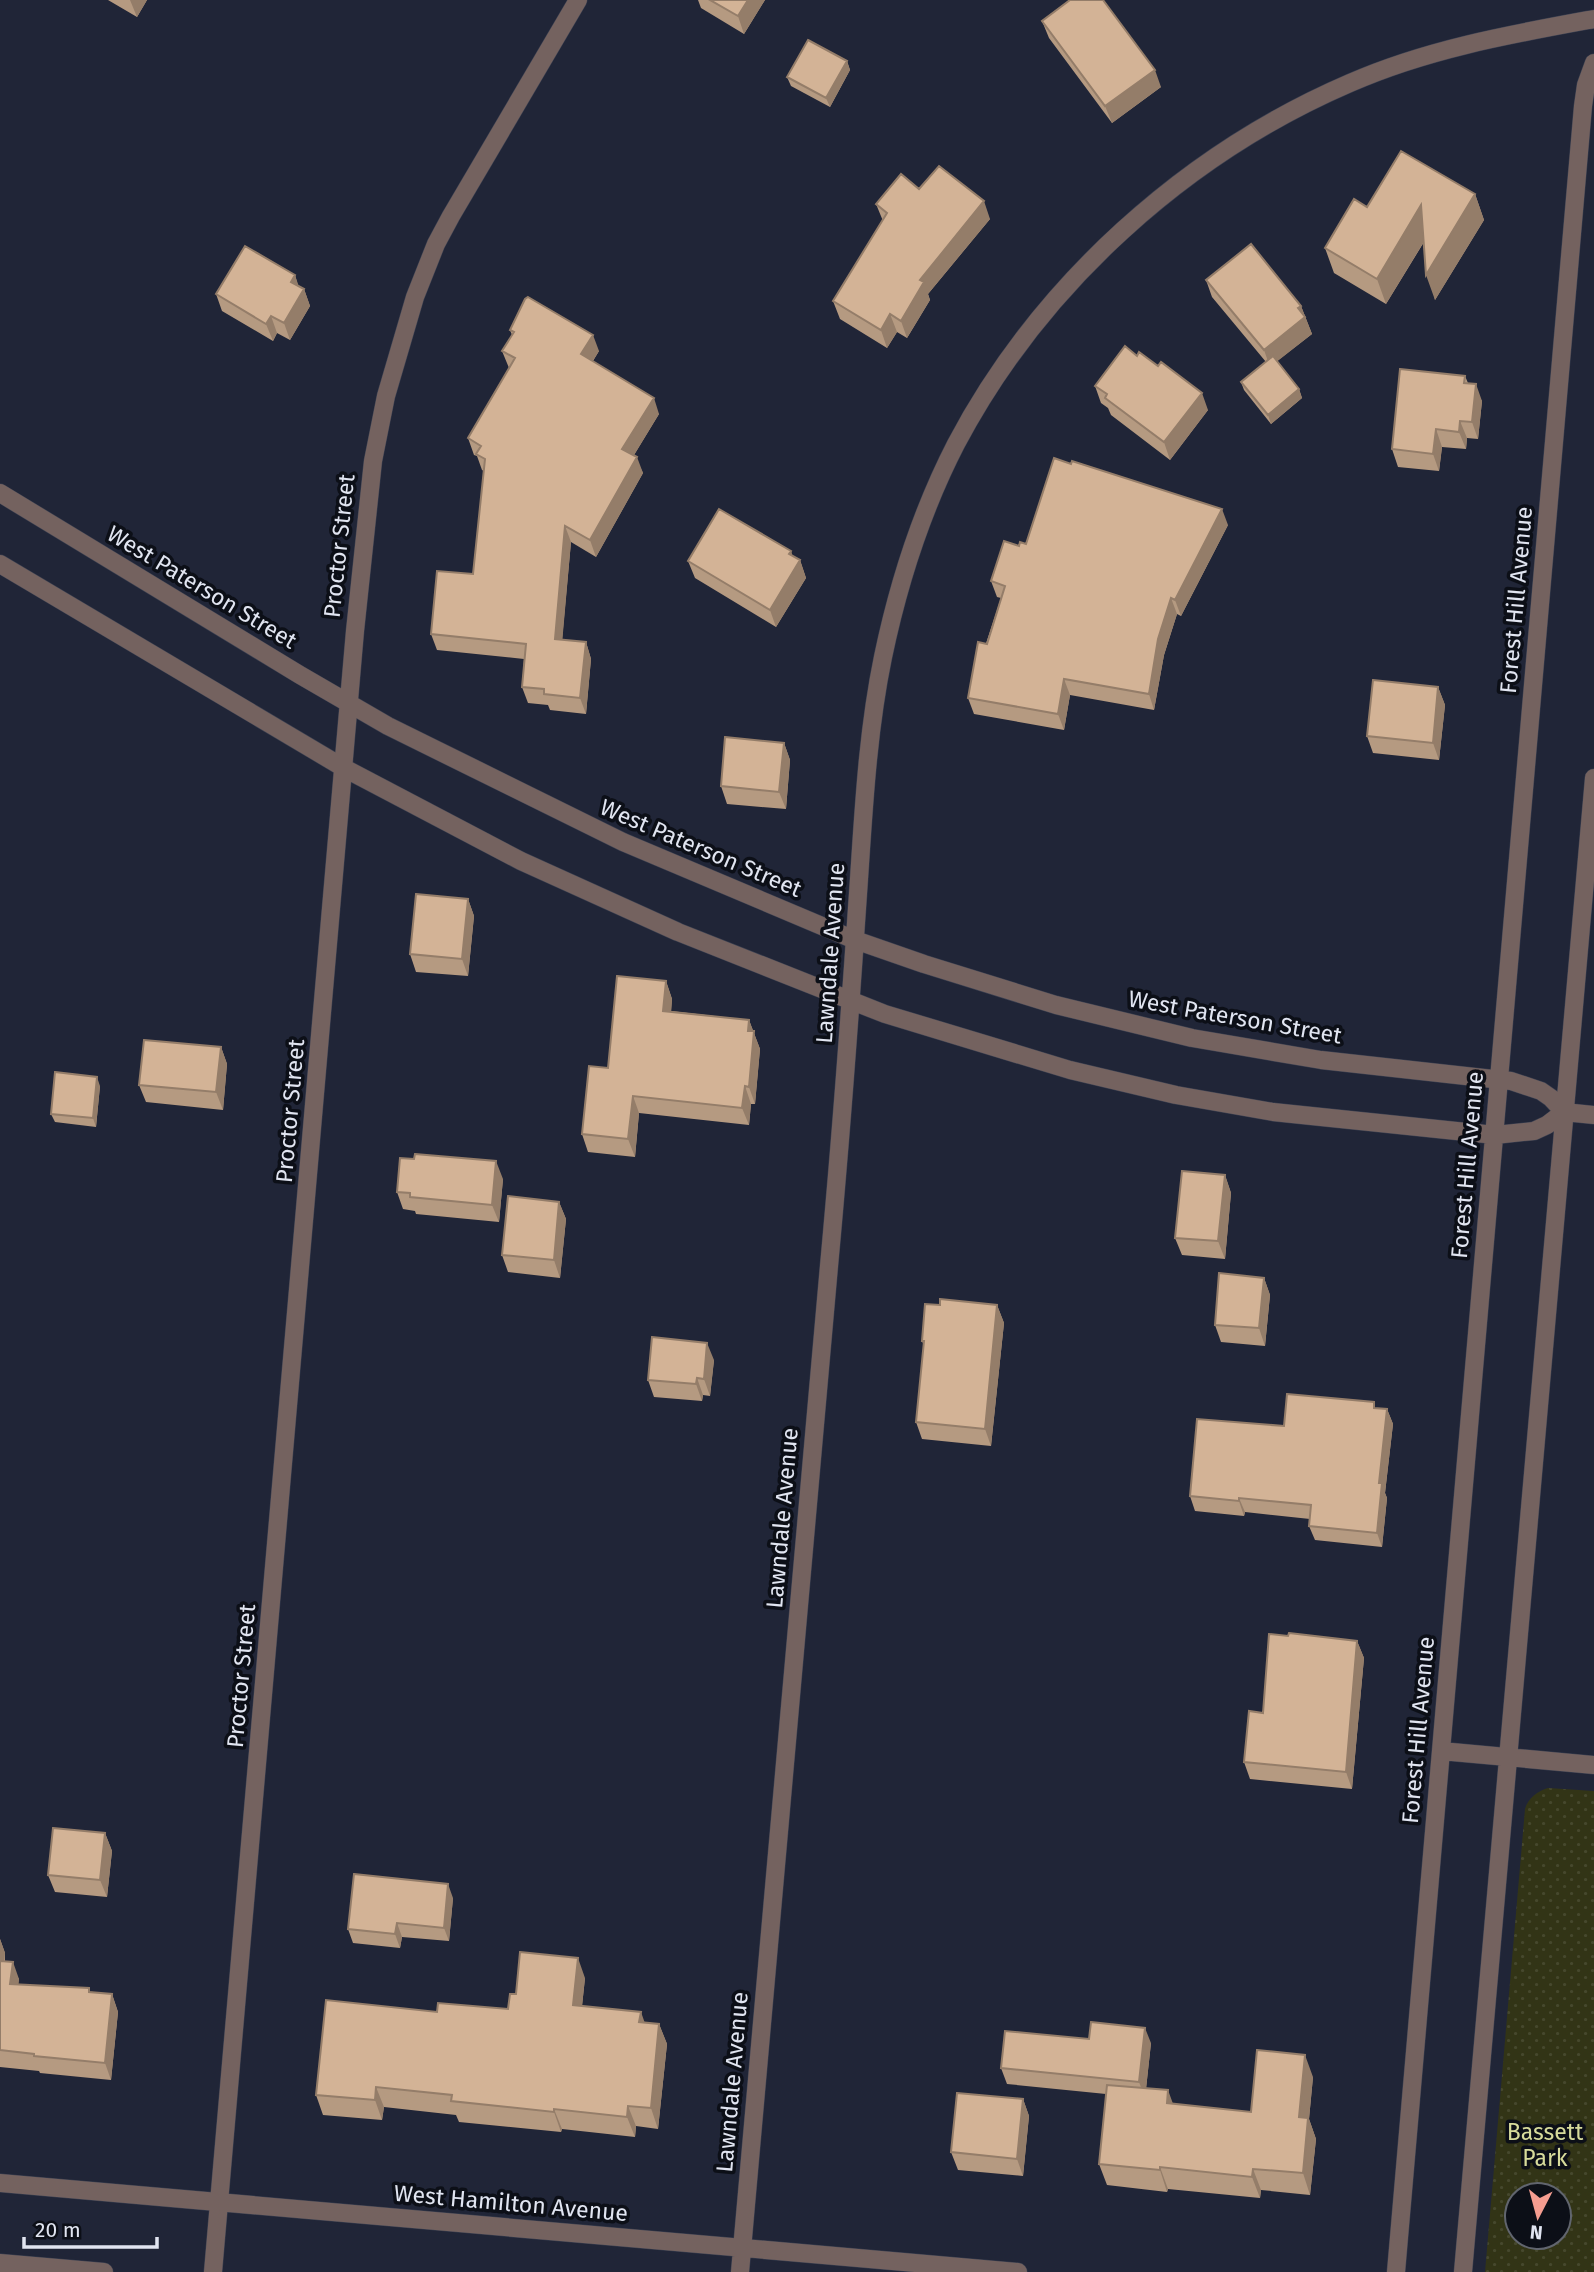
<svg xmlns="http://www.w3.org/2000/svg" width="1594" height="2272" font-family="'Fira Sans',sans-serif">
	<defs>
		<pattern id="park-dots" width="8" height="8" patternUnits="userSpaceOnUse" patternTransform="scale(1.75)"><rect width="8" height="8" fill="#323416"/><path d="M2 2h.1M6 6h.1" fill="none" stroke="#46482d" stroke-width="1.8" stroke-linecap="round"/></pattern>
	</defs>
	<rect width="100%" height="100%" fill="#202537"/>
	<path fill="url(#park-dots)" fill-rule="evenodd" d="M1548,1788L1594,1791V2272H1485L1525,1809C1528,1798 1538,1791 1548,1788ZM1517,2195H1559V2237H1517Z"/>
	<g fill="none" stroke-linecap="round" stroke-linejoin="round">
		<defs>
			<path id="street" d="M0,493L300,675L388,726L623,842L855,940L924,964L1056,1005L1192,1038L1321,1060L1511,1081L1541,1091L1551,1098L1564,1112
				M0,564L344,768L521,861L678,932L885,1014L1070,1070L1176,1095L1273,1112L1495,1135L1534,1131L1547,1125L1564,1112L1594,1115
				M1441,1751L1594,1765
				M0,2183L1018,2272
				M0,2263L104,2272
				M213,2272L355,631L373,461L386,396L415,297L436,244L451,216L578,0
				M740,2272C770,1937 799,1601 829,1266C840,1147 849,1028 857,908C863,825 866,739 883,657C898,585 922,510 956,444C1040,285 1185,154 1350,83C1427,49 1512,34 1594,19
				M1396,2272L1583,106L1586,85L1594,63
				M1463,2272L1594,778"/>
		</defs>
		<use href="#street" stroke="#3b4051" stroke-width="19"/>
		<use href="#street" stroke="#74625f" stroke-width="18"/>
	</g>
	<path fill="#b59a81" d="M108,0H147L137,17Z
		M698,0H765L744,34L701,8Z
		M1042,21L1161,87L1112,123L1049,38Z
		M847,61L850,70L830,107L791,86L787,77Z
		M919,189L990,219L928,294L930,300L907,338L897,332L887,348L840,319L833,301L883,221L876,204Z
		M1475,194L1484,220L1435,300L1424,242L1386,304L1334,273L1325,248L1367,207Z
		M295,275L298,286L304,289L310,306L290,340L277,333L273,341L222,311L216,294Z
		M1206,280L1301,306L1312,334L1277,361L1299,389L1302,398L1271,424L1244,390L1241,382L1266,362L1212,297Z
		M510,330L599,351L593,361L659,414L634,455L643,473L596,557L571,542L562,640L586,642L591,659L586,714L550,710L548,705L528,703L522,687L524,659L437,650L431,634L473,574L484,471L482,470L477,456L474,455L468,438L509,368L502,351L512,335Z
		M1465,376L1468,383L1482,401L1478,439L1467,438L1466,449L1442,447L1439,471L1398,467L1392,449Z
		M1095,386L1208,410L1170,460L1111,415L1108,408L1101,403Z
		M1228,525L1181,616L1177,614L1164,655L1154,710L1070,695L1064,730L974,714L968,698L1001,598L997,597L991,581L1019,546L1026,544Z
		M791,551L792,556L800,560L806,578L776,627L695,578L688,561Z
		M1438,687L1445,705L1439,760L1373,753L1367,736Z
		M784,743L790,760L786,809L727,804L721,786Z
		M468,899L474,916L468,976L416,972L410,954Z
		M666,981L672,999L671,1011L749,1020L760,1049L755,1104H751L749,1125L639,1113L635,1157L588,1152L582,1134L608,1068Z
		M221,1047L227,1064L223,1110L146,1102L139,1085Z
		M100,1086L96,1127L55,1122L51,1114Z
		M1225,1175L1231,1193L1225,1259L1182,1255L1175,1238Z
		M503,1179L499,1222L416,1214L415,1211L403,1209L397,1192Z
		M559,1202L566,1219L560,1278L508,1272L502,1255Z
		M1264,1278L1270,1295L1265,1346L1221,1342L1215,1325Z
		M940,1305H997L1004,1323L991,1446L922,1439L916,1422L924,1346L922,1341Z
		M714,1360L710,1396L703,1395L702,1401L654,1397L648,1380Z
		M1376,1408L1387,1409L1393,1424L1385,1493L1387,1498L1382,1547L1315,1540L1309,1526L1310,1519L1245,1512L1244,1516L1195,1511L1190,1496L1284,1426Z
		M1288,1636L1357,1641L1364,1658L1352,1789L1250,1779L1244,1762L1263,1713Z
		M105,1833L112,1851L107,1897L55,1892L48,1875Z
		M453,1898L449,1941L402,1937L400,1948L353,1943L348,1929Z
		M0,1939L5,1953V1961L19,1979L18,1984L112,1994L118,2012L111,2080L40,2073L39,2071L0,2067Z
		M585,1978L582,2006L644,2022L659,2024L667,2044L658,2129L636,2126L635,2137L562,2129L561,2132L459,2122L456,2115L384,2107L382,2120L323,2115L316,2095L437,2012L508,2009L516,1994Z
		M1089,2039L1151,2043L1146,2089L1173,2104L1251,2112L1313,2077L1309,2119L1316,2139L1310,2195L1261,2190L1260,2198L1168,2189L1167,2192L1107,2185L1099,2164L1106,2094L1007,2084L1001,2068Z
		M1023,2099L1029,2116L1023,2176L958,2170L951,2152Z"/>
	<path fill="#947d69" d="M130,0H147L137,17Z
		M748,0H765L744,34L738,16Z
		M847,61L850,70L830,107L826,98Z
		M1155,70L1161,87L1112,123L1105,106Z
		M1475,194L1484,220L1435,300L1426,275Z
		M984,201L990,219L928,294L930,300L907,338L901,321L920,280Z
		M1421,205L1431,230L1386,304L1377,279Z
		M295,275L301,293L291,282Z
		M304,289L310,306L290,340L284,323Z
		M1301,306L1312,334L1270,367L1264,350L1298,308Z
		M890,314L897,332L887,348L881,330Z
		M271,316L277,333L273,341L266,324Z
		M593,335L599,351L587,370L581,354Z
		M1476,384L1482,401L1478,439L1472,422Z
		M1299,389L1302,398L1271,424L1268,415Z
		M1202,393L1208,410L1170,460L1164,442Z
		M654,398L659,414L628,465L622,449Z
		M1460,421L1467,438L1466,449L1459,432Z
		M1436,429L1442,447L1439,471L1433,454Z
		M637,457L643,473L596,557L590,540Z
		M1222,509L1228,525L1181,616L1175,600Z
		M565,526L571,542L561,655L555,639Z
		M791,551L796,566L800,560L806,578L776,627L770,610L789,554Z
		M1171,598L1177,614L1164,655L1154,710L1149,694L1158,639Z
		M586,642L591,659L586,714L580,698Z
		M1064,679L1070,695L1064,730L1058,714Z
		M1438,687L1445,705L1439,760L1433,743Z
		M784,743L790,760L786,809L779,792Z
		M468,899L474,916L468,976L462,959Z
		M666,981L672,999L670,1028L663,1011Z
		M749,1020L760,1049L755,1104L749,1087L748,1031Z
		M221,1047L227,1064L223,1110L216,1092Z
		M97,1077L100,1086L96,1127L93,1118Z
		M745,1086L751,1104L749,1125L742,1108Z
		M633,1096L639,1113L635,1157L628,1139Z
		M496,1161L503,1179L499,1222L492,1205Z
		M1225,1175L1231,1193L1225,1259L1218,1241Z
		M559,1202L566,1219L560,1278L554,1260Z
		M1264,1278L1270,1295L1265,1346L1259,1328Z
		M997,1305L1004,1323L991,1446L985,1429Z
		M707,1343L714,1360L710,1396L704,1379Z
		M697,1378L703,1395L702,1401L696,1384Z
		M1387,1409L1393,1424L1385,1493L1387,1498L1382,1547L1377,1533L1379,1483Z
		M1239,1498L1245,1512L1244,1516L1239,1501Z
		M1357,1641L1364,1658L1352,1789L1346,1772Z
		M105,1833L112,1851L107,1897L100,1880Z
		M448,1884L453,1898L449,1941L444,1928Z
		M397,1923L402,1937L400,1948L395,1934Z
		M0,1939L5,1953L3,1977L0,1970Z
		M578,1958L585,1978L580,2025L573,2005Z
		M13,1962L19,1979L17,2001L10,1984Z
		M112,1994L118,2012L111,2080L105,2063Z
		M641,2012L648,2032L639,2022Z
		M659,2024L667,2044L658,2129L651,2108Z
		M1145,2028L1151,2043L1145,2098L1139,2082Z
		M1305,2055L1313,2077L1309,2119L1316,2139L1310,2195L1303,2173L1299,2117Z
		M376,2087L384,2107L382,2120L375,2100Z
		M1168,2090L1176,2112L1167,2103Z
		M1023,2099L1029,2116L1023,2176L1017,2159Z
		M628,2106L636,2126L635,2137L627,2117Z
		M554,2109L562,2129L561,2132L554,2112Z
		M1160,2167L1168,2189L1167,2192L1160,2170Z
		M1253,2169L1261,2190L1260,2198L1252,2177Z"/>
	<path fill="#d3b396" stroke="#947d69" stroke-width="2" d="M710,0H748L738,16Z
		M1070,0H1103L1155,70L1105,106L1042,21Z
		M808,40L847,61L826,98L787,77Z
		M1401,151L1475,194L1426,275L1421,205L1377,279L1325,248L1354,199L1367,207Z
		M939,166L984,201L920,280L924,282L901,321L890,314L881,330L833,301L887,213L876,204L901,174L919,189Z
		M1251,244L1301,306L1298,308L1305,317L1264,350L1206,280Z
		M245,246L295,275L291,282L304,289L284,323L271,316L266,324L216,294Z
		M528,297L593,335L581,354L654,398L622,449L637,457L590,540L565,526L555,639L586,642L580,698L544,694V689L522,687L526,644L431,634L437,571L473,574L485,459L476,454L481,446L468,438L515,358L502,351L514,332L510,330L525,299Z
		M1125,346L1137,356L1139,352L1158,366L1161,362L1202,393L1164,442L1105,398L1107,394L1095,386Z
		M1273,356L1299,389L1268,415L1241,382Z
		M1400,369L1465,376L1464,383L1476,384L1472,422L1460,421L1459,432L1436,429L1433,454L1392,449Z
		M1054,458L1071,464L1072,461L1222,509L1175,600L1171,598L1158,639L1149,694L1064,679L1058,714L968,698L978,642L987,644L1005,586L991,581L1004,541L1019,546L1020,542L1026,544Z
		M719,509L791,551L789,554L800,560L770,610L688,561Z
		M1373,680L1438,687L1433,743L1367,736Z
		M725,737L784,743L779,792L721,786Z
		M416,894L468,899L462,959L410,954Z
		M617,976L666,981L663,1011L749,1020L748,1031H754L749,1087L745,1086L742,1108L633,1096L628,1139L582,1134L589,1066L608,1068Z
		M144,1040L221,1047L216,1092L139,1085Z
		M55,1072L97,1077L93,1118L51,1114Z
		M415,1154L496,1161L492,1205L410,1197V1193L397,1192L400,1158L414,1159Z
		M1182,1171L1225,1175L1218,1241L1175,1238Z
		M508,1196L559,1202L554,1260L502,1255Z
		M1219,1273L1264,1278L1259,1328L1215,1325Z
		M940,1299L997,1305L985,1429L916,1422L924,1341H922L925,1304L940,1305Z
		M652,1337L707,1343L704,1379L697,1378L696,1384L648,1380Z
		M1287,1394L1374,1402V1408L1387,1409L1379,1483H1382L1377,1533L1309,1526L1311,1505L1239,1498V1501L1190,1496L1197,1419L1284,1426Z
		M1289,1633L1357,1641L1346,1772L1244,1762L1249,1711L1263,1713L1269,1634L1288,1636Z
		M53,1828L105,1833L100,1880L48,1875Z
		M354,1874L448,1884L444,1928L397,1923L395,1934L348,1929Z
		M520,1952L578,1958L573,2005L641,2012L639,2022L659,2024L651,2108L628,2106L627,2117L554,2109V2112L451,2101L452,2095L376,2087L375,2100L316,2095L326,2000L437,2012L438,2003L508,2009L510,1994H516Z
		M0,1961L13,1962L10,1984L89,1988V1992L112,1994L105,2063L34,2056V2054L0,2050Z
		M1091,2022L1145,2028L1139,2082L1001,2068L1005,2031L1089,2039Z
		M1257,2050L1305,2055L1299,2117L1308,2118L1303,2173L1253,2169L1252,2177L1160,2167V2170L1099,2164L1107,2085L1168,2090L1167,2103L1251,2112Z
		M957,2093L1023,2099L1017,2159L951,2152Z"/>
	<g text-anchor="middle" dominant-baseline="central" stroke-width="7" stroke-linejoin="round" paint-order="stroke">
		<g font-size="23" fill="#e1e5f1" stroke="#0c0f17">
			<text transform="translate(339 546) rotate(-84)">Proctor Street</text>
			<text transform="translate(202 587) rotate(31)">West Paterson Street</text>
			<text transform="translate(1516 600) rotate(-85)">Forest Hill Avenue</text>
			<text transform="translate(701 848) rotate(23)">West Paterson Street</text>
			<text transform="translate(830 953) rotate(-86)">Lawndale Avenue</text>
			<text transform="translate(1235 1017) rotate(10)">West Paterson Street</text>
			<text transform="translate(290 1111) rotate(-85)">Proctor Street</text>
			<text transform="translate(1467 1165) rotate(-85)">Forest Hill Avenue</text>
			<text transform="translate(782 1518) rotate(-85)">Lawndale Avenue</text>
			<text transform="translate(241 1676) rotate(-85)">Proctor Street</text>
			<text transform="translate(1418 1730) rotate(-85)">Forest Hill Avenue</text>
			<text transform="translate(732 2082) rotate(-85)">Lawndale Avenue</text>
			<text transform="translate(511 2203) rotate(5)">West Hamilton Avenue</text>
		</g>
		<g font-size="23" fill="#d7db9b" stroke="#0c0f17">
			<text x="1545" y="2132">Bassett<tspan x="1545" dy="26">Park</tspan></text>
		</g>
	</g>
	<g transform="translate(1538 2216) rotate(186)"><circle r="33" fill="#0c0f17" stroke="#61656e" stroke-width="2"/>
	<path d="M0-5L12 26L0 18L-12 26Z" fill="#f59d90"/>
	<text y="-10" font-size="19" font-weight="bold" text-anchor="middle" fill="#e1e5f1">N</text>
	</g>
	<path d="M24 2237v10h133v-10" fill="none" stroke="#e1e5f1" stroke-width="3.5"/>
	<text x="35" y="2237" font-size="21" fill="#e1e5f1" stroke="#0c0f17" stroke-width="5" paint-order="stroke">20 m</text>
</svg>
